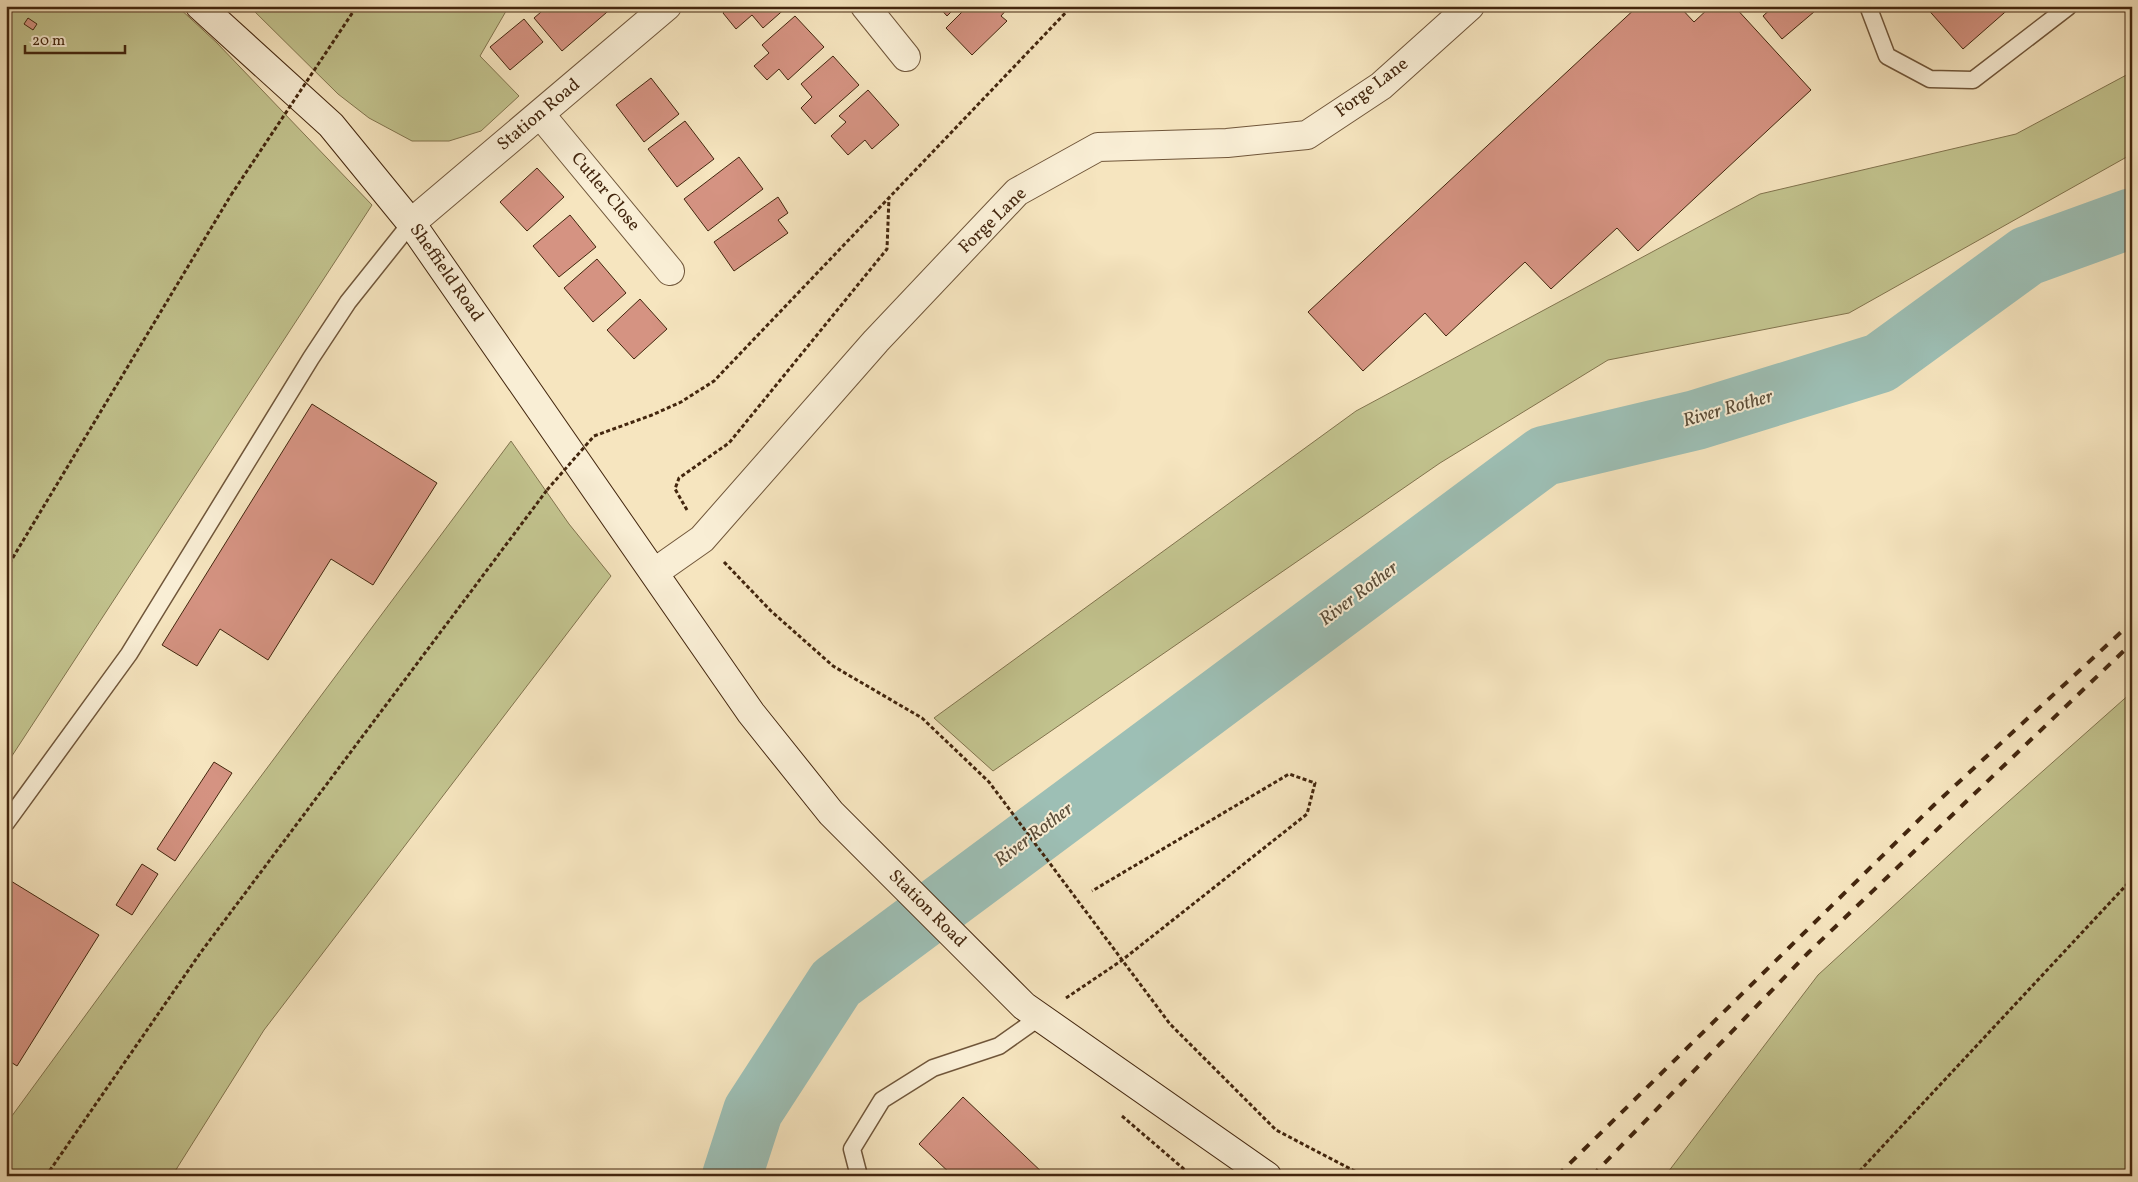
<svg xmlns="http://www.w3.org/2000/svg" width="2138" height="1182" font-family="Vollkorn,serif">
	<rect width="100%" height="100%" fill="#f6e5bf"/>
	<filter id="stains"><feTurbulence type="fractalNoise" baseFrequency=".004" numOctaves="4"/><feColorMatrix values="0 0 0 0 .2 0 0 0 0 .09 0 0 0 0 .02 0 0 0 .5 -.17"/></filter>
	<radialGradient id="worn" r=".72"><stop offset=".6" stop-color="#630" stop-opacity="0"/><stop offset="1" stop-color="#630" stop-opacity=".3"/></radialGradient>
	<path fill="#c2c38e" stroke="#82744e" d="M6,6H177L217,43L372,205L6,765Z
		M249,6H509L480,56L519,96L481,131L449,141H412L369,118L338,94Z
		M2132,72V154L1849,313L1608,360L1440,463L993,771L934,718L1356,411L1760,194L2016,134Z
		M511,441L569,524L611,576L264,1030L172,1176H6V1124L235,811Z
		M2132,692V1176H1665L1818,975L1973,833Z"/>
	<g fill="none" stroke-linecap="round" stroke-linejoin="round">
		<path stroke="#9dbfb5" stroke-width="60" d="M732,1176L753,1111L836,983L1544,456L1696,420L1880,363L2027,256L2132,218"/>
	</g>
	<path fill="#d59382" stroke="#43260e" d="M548,6H614L562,51L534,18Z
		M730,6H788L763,28L752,15L736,29L723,13Z
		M938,6H957L947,16Z
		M968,6H1006L1008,8L1001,16L1007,21L972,55L946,28Z
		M1638,6H1679L1694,22L1711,6H1734L1811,90L1638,251L1617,228L1551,289L1525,262L1446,336L1425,313L1363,371L1308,312Z
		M1774,6H1821L1782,39L1763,16Z
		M1925,6H2012L1963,49Z
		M795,16L824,47L788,80L779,69L767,80L754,66L769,53L762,45Z
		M28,18L37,24L33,30L24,24Z
		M524,19L543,42L510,70L490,47Z
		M833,56L859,85L815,124L801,108L812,97L801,84Z
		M651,78L679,114L644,142L616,105Z
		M868,90L899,125L872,149L865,140L848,155L831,136L846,122L839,116Z
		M685,121L714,159L677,187L648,149Z
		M739,157L763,189L708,231L684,199Z
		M537,168L564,197L527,231L500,202Z
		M778,197L788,213L778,220L788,233L734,271L714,242Z
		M570,215L596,247L559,277L533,246Z
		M597,259L626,293L593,322L564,288Z
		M640,299L667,329L634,359L607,330Z
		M312,404L437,483L373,585L331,559L268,660L220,629L197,666L162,645Z
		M214,762L232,773L175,861L157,849Z
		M142,864L158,874L132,915L116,905Z
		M6,878L99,935L17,1066L6,1059Z
		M963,1097L1046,1176H953L919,1144Z"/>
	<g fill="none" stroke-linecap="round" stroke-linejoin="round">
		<defs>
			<path id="lane" d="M1868,6L1887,56L1930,79L1973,80L2068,7
				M6,823L129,654L311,358L348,302L411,223
				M859,1176L852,1149L882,1100L933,1068L999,1046L1040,1017"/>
			<path id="street" d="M865,6L906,57
				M540,114L670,271
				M411,223L667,6
				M655,572L702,539L876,341L1017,192L1098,147L1227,143L1307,135L1381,86L1470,6"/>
			<path id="secondary" d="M200,6L331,125L411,223L751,713L831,813L1024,1006L1267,1176"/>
		</defs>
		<use href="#lane" stroke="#70563a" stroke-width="19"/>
		<use href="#street" stroke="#70563a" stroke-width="30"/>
		<use href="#secondary" stroke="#43260e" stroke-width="30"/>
		<path stroke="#43260e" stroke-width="3" stroke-dasharray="4 2.5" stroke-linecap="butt" d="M594,436L652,415L681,402L714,381L1072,6
			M687,510L675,489L679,478L729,443L887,249L889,197
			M724,562L771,611L833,666L922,718L989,782L1170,1024L1276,1130L1364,1176
			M6,569L231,195
			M1066,998L1121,961L1307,814L1315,783L1289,774L1092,891
			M1122,1116L1192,1176
			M46,1176L201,952L547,490
			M1855,1176L2132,879"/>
		<use href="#lane" stroke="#f9eed5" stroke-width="16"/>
		<use href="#street" stroke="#f9eed5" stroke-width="28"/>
		<use href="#secondary" stroke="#f9eed5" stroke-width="28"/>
		<path stroke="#43260e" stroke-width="4" stroke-dasharray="9 9" stroke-linecap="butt" d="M1557,1176L1934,805L2132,622
			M1592,1176L1809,952L2132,643"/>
		<path stroke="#43260e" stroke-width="3" stroke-dasharray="4 2.5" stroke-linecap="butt" d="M231,195L357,6
			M547,490L594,436"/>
	</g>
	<g text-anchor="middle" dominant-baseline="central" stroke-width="4" stroke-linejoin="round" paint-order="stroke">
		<g font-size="18" fill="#43260e" stroke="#f9eed5">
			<text transform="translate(1372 88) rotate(-37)">Forge Lane</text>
			<text transform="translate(539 115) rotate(-40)">Station Road</text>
			<text transform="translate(605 192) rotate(50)">Cutler Close</text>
			<text transform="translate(993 221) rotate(-44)">Forge Lane</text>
			<text transform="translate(446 273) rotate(55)">Sheffield Road</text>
			<text transform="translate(927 909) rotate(45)">Station Road</text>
		</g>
		<g font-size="19" font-style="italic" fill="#5a4c38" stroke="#f9eed5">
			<text transform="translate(1728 409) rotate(-16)">River Rother</text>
			<text transform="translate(1359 594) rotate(-37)">River Rother</text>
			<text transform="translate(1034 835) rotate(-37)">River Rother</text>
		</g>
	</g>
	<rect width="2138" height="1182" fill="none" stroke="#f6e5bf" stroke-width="25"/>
	<rect x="8" y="8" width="2123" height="1167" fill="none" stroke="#43260e" stroke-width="2.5"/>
	<rect x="12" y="12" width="2113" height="1157" fill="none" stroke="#43260e"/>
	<path d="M25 45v8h100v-8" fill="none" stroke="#43260e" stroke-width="2.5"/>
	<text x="32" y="45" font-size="15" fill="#43260e" stroke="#f9eed5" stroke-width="4" paint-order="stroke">20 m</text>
	<rect width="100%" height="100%" filter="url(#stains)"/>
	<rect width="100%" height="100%" fill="url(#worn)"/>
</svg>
